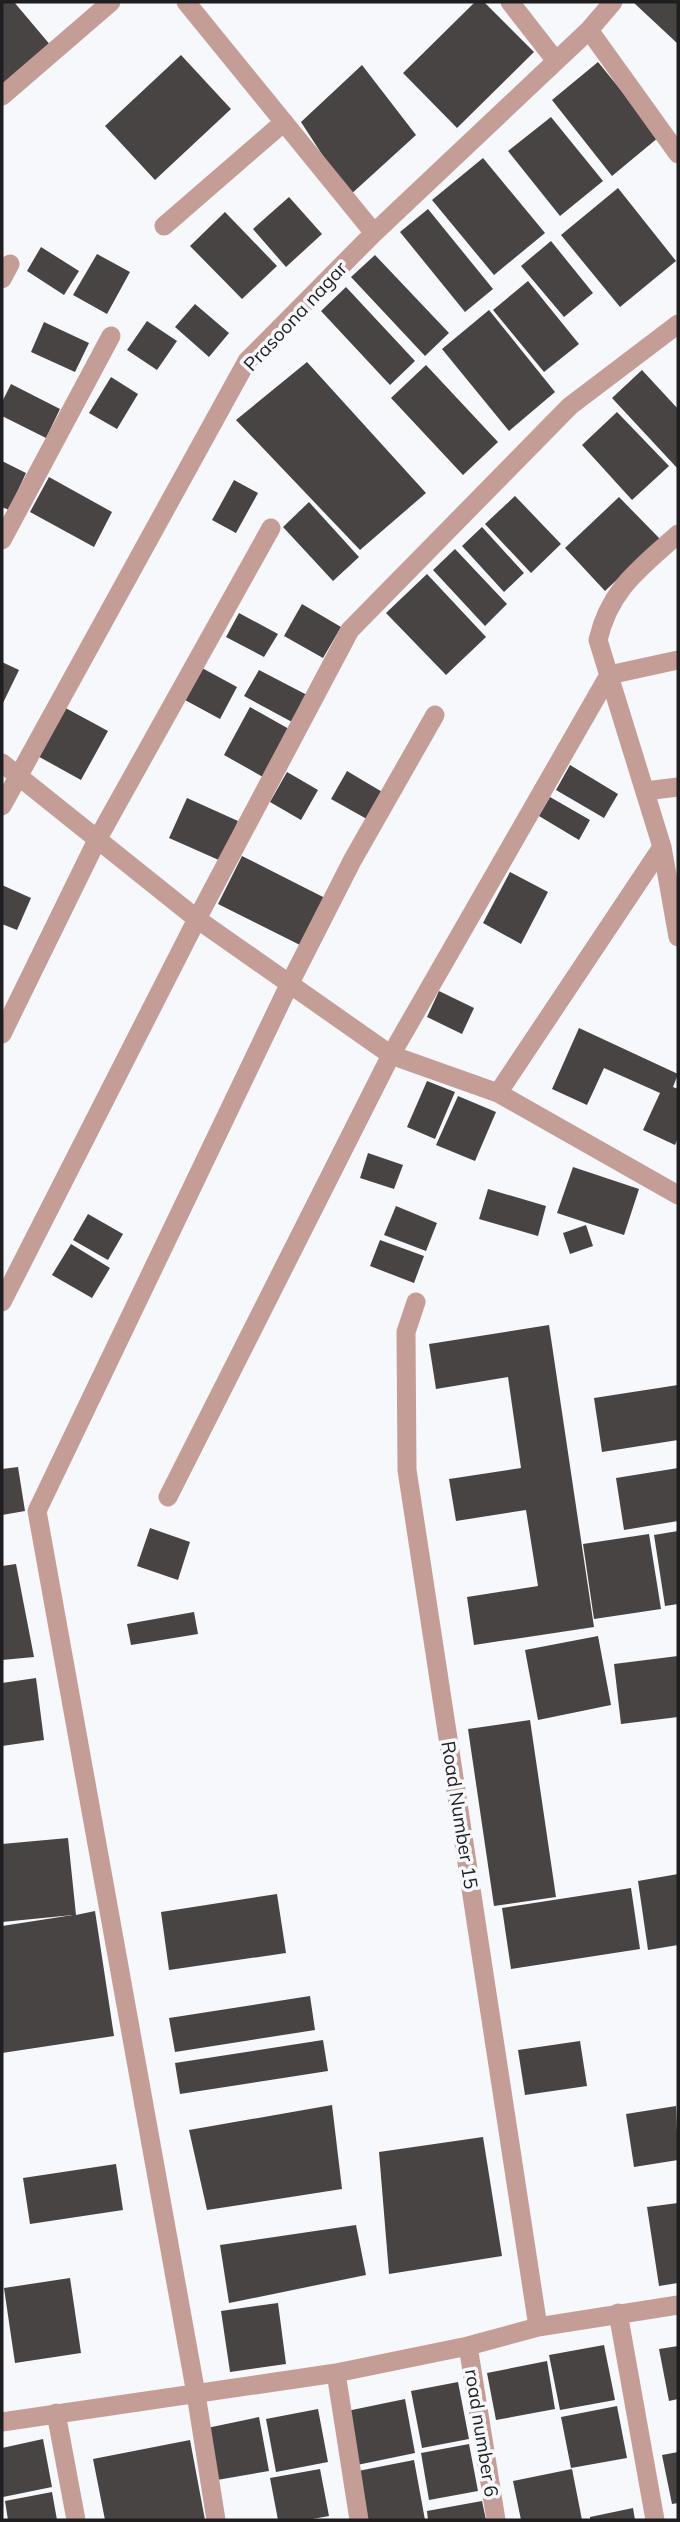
<svg xmlns="http://www.w3.org/2000/svg" width="680" height="2522" font-family="Mulish,sans-serif">
	<rect width="100%" height="100%" fill="#f7f8fc"/>
	<path fill="#484443" d="M2,2H14L52,47L2,89Z
		M475,2H484L534,52L457,128L403,73Z
		M633,2H678V44Z
		M181,55L231,109L155,180L105,126Z
		M598,62L659,137L612,176L552,100Z
		M362,65L416,135L349,196L301,122Z
		M551,117L603,181L560,216L508,151Z
		M483,158L545,233L494,275L432,200Z
		M618,188L676,261L620,307L561,235Z
		M289,197L322,234L286,267L253,229Z
		M428,209L493,289L465,312L400,232Z
		M225,212L277,266L242,299L190,246Z
		M551,241L593,293L564,317L521,266Z
		M41,247L79,271L64,295L27,271Z
		M97,254L130,272L107,314L73,295Z
		M375,255L449,333L425,356L351,277Z
		M528,281L579,344L544,372L493,310Z
		M346,287L415,361L390,385L321,311Z
		M195,304L229,333L209,357L175,327Z
		M489,310L555,392L509,431L442,349Z
		M147,321L177,341L157,370L127,350Z
		M44,322L89,343L75,372L31,352Z
		M307,362L426,493L360,550L236,420Z
		M426,365L498,442L463,475L391,398Z
		M642,370L678,409V469L612,398Z
		M111,377L138,394L117,429L89,413Z
		M11,384L60,409L46,438L2,416V402Z
		M617,412L669,466L632,500L582,445Z
		M2,461L26,473L9,510L2,507Z
		M49,477L112,512L94,547L30,512Z
		M234,480L258,493L236,533L212,520Z
		M515,496L561,544L531,573L485,524Z
		M619,497L660,539L605,591L565,548Z
		M309,502L359,557L333,581L283,527Z
		M482,527L524,573L504,592L462,546Z
		M455,549L507,604L485,626L433,570Z
		M427,574L486,637L446,675L386,613Z
		M302,604L341,627L323,658L284,636Z
		M239,613L278,634L264,657L226,637Z
		M2,662L19,670L2,705Z
		M202,668L237,687L220,719L185,700Z
		M259,670L307,695L292,722L244,696Z
		M60,705L108,731L81,780L34,754Z
		M250,707L289,729L263,777L224,755Z
		M570,765L618,794L604,818L556,790Z
		M347,771L389,796L374,823L331,799Z
		M287,772L318,790L301,820L270,802Z
		M550,797L590,820L579,840L539,816Z
		M187,798L238,821L221,861L169,838Z
		M242,856L327,899L304,947L218,904Z
		M510,872L548,892L521,944L483,923Z
		M2,885L31,898L17,930L2,924Z
		M439,991L474,1008L462,1034L427,1017Z
		M579,1028L678,1074L673,1087L678,1089V1138L675,1145L643,1130L660,1093L604,1068L587,1105L552,1089Z
		M427,1081L455,1092L435,1139L407,1127Z
		M458,1096L496,1112L475,1161L436,1145Z
		M368,1153L403,1165L394,1189L360,1178Z
		M573,1167L639,1189L624,1235L557,1213Z
		M488,1189L546,1206L538,1236L479,1219Z
		M396,1206L437,1223L426,1251L384,1235Z
		M88,1214L123,1234L108,1260L73,1240Z
		M586,1225L593,1246L570,1254L563,1233Z
		M380,1240L424,1256L414,1283L370,1266Z
		M71,1244L110,1268L92,1298L52,1275Z
		M549,1325L594,1627L474,1645L467,1597L538,1586L526,1510L456,1521L449,1479L521,1468L508,1377L436,1389L429,1344Z
		M678,1385V1440L602,1452L594,1398Z
		M18,1467L25,1511L2,1515V1469Z
		M678,1468V1521L624,1530L616,1478Z
		M150,1528L190,1542L178,1580L137,1566Z
		M678,1531V1604L665,1606L654,1535Z
		M649,1534L661,1609L594,1619L583,1544Z
		M16,1564L34,1657L2,1660V1566Z
		M194,1612L198,1634L131,1645L127,1624Z
		M598,1636L611,1705L538,1720L525,1650Z
		M678,1656V1717L621,1724L614,1664Z
		M36,1678L44,1740L2,1746V1683Z
		M530,1720L556,1897L494,1906L468,1729Z
		M68,1838L76,1915L95,1911L114,2036L2,2053V1926L73,1915L2,1922V1844Z
		M678,1874V1945L648,1950L638,1881Z
		M631,1888L640,1949L511,1969L502,1908Z
		M277,1894L286,1953L169,1970L161,1912Z
		M310,1996L315,2030L175,2052L169,2018Z
		M323,2040L328,2071L180,2094L175,2063Z
		M580,2041L587,2086L525,2095L518,2050Z
		M332,2105L342,2189L207,2210L189,2130Z
		M676,2106L678,2160L634,2167L626,2114Z
		M483,2137L502,2256L389,2274L379,2152Z
		M116,2164L123,2210L30,2224L23,2178Z
		M678,2203V2283L659,2286L647,2207Z
		M356,2225L366,2275L229,2303L220,2245Z
		M70,2278L81,2353L15,2363L4,2288Z
		M278,2303L286,2364L230,2372L221,2311Z
		M604,2345L615,2400L560,2410L549,2355Z
		M678,2346V2399L669,2401L659,2349Z
		M547,2361L555,2409L496,2420L487,2373Z
		M458,2382L469,2439L422,2448L411,2391Z
		M405,2399L415,2453L357,2465L347,2411Z
		M617,2406L627,2458L571,2468L561,2417Z
		M318,2409L328,2462L276,2472L266,2419Z
		M259,2417L269,2471L217,2480L207,2428Z
		M43,2439L52,2487L3,2497L2,2448Z
		M190,2440L205,2520H105L93,2459Z
		M469,2444L478,2491L429,2500L421,2453Z
		M678,2452V2503L672,2504L662,2455Z
		M414,2460L425,2520H367L358,2471Z
		M320,2469L329,2516L307,2520H278L270,2478Z
		M572,2469L582,2520H521L513,2481Z
		M52,2492L57,2520H8L5,2501Z
		M482,2501L486,2520H428L427,2511Z
		M633,2508L635,2520H590V2517Z"/>
	<g fill="none" stroke-linecap="round" stroke-linejoin="round">
		<path stroke="#c59d97" stroke-width="19" d="M186,2L374,233
			M510,2L556,61
			M589,30L678,154
			M2,96L111,2
			M164,226L284,122
			M2,279L10,264
			M678,534C641,568 610,588 598,640L662,847L678,937
			M2,540L111,336
			M2,763L197,919L391,1055L498,1093L678,1195
			M645,791L678,787
			M2,806L247,361L374,233L589,30L613,2
			M2,1034L97,840L271,528
			M498,1093L662,847
			M2,1302L197,919L350,630L570,406L678,324
			M416,1302L406,1332L407,1470L538,2327
			M168,1497L391,1055L609,675L678,660
			M618,2313L655,2520
			M468,2346L496,2520
			M336,2373L359,2520
			M56,2413L76,2520
			M2,2422L336,2373L468,2346L538,2327L678,2305
			M216,2520L196,2394L37,1511L289,985L352,861L435,715"/>
	</g>
	<g text-anchor="middle" dominant-baseline="central" stroke-width="7" stroke-linejoin="round" paint-order="stroke">
		<g font-size="19" fill="#1f1f21" stroke="#f7f8fc">
			<text transform="translate(295 316) rotate(-47)">Prasoona nagar</text>
			<text transform="translate(460 1815) rotate(81)">Road Number 15</text>
			<text transform="translate(482 2433) rotate(81)">road number 6</text>
		</g>
	</g>
	<rect width="680" height="2522" fill="none" stroke="#1f1f21" stroke-width="7"/>
</svg>
